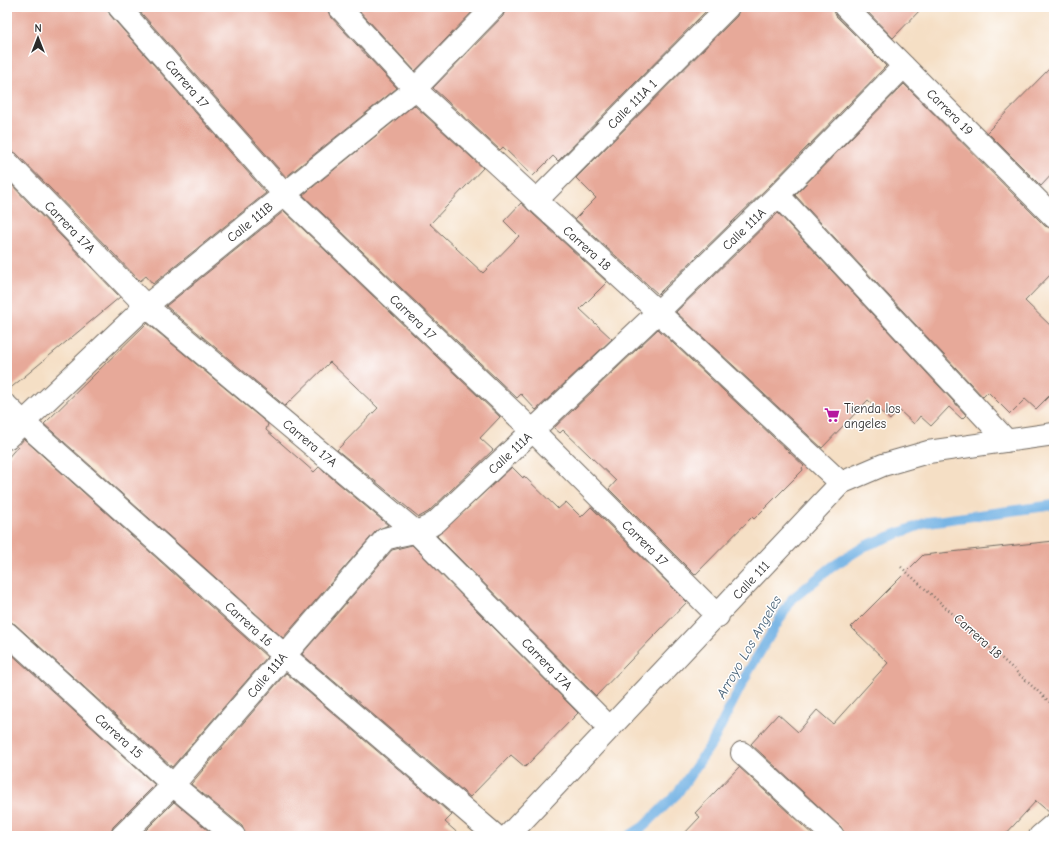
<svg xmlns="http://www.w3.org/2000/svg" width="1061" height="843" font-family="'Comic Neue',sans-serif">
	<rect width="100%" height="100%" fill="#fff"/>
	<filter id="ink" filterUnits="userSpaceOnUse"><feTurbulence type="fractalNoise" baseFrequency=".025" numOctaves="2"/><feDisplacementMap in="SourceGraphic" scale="8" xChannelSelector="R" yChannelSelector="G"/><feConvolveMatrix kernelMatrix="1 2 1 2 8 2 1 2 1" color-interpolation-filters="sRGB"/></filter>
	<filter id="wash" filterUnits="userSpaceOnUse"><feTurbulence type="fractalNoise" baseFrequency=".012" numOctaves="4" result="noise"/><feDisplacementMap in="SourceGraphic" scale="16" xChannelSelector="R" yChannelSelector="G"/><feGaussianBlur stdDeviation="0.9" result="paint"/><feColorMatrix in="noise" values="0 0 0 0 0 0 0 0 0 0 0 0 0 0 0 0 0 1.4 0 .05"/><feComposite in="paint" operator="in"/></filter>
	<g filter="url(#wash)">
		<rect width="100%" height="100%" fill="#f5dfc5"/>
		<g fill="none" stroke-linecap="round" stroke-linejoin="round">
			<path stroke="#6fb0e3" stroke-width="10" d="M629,836L643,827L677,794L712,743L748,672L792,599L833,566L865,546L928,522L1054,505"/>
		</g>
		<g id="blocks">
			<path fill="#e7a999" d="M7,7H107L110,15L266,193L153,284L146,276L140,281L16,153L7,150Z
				M136,7H327L330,16L397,88L286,177Z
				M356,7H477L415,71Z
				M506,7H710L558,161L553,156L533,176L503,147L500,150L433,88L503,16Z
				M740,7H833L836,16L886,66L769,186L658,294L575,219L596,198L576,178L737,16Z
				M863,7H923L893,38Z
				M1054,64V172L1041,186L987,132Z
				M904,84L1045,226L1054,229V271L1025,301L1054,329V391L1036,409L1025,399L1010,414L988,392L983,397L795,195Z
				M414,105L483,168L430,224L483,273L519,236L504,221L521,203L607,282L580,309L612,339L536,410L521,394L517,398L303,195Z
				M7,180L120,297L7,391Z
				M284,211L500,417L480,438L493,450L428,512L419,517L337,450L378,408L330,362L285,406L166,306Z
				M778,213L966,415L962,419L949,407L931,426L920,416L914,424L899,410L890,420L868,400L822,448L676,312Z
				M147,323L268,424L266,430L314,472L319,467L388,525L376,531L283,638L44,424Z
				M658,329L804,466L802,468L803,470L754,519L752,517L695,575L609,489L616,481L563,430L560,433L554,428Z
				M24,439L267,657L172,767L15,624L7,621V459Z
				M512,467L523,478L524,476L558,509L566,502L581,517L591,507L687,602L596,696L437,536Z
				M1054,541V812L1050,813L1036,801L1004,836H845L841,827L751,744L778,714L798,732L817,710L833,724L888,663L851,627L923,555Z
				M412,545L578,713L525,767L511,755L470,797L302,654L392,550Z
				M7,650L155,785L113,827L110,836H7Z
				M286,673L452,815L445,822L461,836H246L242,826L191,784Z
				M739,767L814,836H682L700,817L695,813Z
				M174,802L215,836H140Z"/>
		</g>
	</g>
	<g filter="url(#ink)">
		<use href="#blocks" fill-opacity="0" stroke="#726a61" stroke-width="1"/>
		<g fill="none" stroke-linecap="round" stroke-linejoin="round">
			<defs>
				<path id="minor" d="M119,7L284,194L533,431L718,616
					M339,7L415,89L658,312L841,483
					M845,7L1054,217
					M7,162L146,306L417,533L610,728
					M778,195L1007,441
					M536,201L728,7
					M7,406L23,422L284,655L496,836
					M7,438L146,306L415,89L494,7
					M7,633L173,785L234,836
					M742,753L833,836
					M122,836L173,785L385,539C403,533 420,534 436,522L658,312L778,195L904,66
					M508,836L841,483L883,465L928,452L1054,434
					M1040,836L1054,824"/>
			</defs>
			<use href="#minor" stroke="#726a61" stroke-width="24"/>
			<path stroke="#726a61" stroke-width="2.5" stroke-dasharray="1 3" stroke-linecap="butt" d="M901,567L1054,706"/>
			<use href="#minor" stroke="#fff" stroke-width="22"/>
		</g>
	</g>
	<defs>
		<symbol id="supermarket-bare" viewBox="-9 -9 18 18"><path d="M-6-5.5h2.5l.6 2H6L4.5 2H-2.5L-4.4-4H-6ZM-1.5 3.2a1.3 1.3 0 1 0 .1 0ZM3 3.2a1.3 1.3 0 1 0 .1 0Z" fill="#b5179e" stroke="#fff" stroke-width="2.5" paint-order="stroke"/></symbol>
	</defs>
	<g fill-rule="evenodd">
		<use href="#supermarket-bare" x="821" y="404" width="22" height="22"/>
	</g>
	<g text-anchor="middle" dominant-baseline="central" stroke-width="3" stroke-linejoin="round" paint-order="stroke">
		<g font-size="13" fill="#2b2b2b" stroke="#fff">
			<text transform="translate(187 84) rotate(49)">Carrera 17</text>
			<text transform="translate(632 104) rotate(-45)">Calle 111A 1</text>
			<text transform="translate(950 112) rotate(45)">Carrera 19</text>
			<text transform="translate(250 222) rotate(-39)">Calle 111B</text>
			<text transform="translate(70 227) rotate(46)">Carrera 17A</text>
			<text transform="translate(744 229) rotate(-44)">Calle 111A</text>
			<text transform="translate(587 248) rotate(42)">Carrera 18</text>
			<text transform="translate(413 317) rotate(44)">Carrera 17</text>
			<text transform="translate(310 443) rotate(40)">Carrera 17A</text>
			<text transform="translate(510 453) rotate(-43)">Calle 111A</text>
			<text transform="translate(645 543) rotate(45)">Carrera 17</text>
			<text transform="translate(751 580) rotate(-47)">Calle 111</text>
			<text transform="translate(249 624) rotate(42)">Carrera 16</text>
			<text transform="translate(978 636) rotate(42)">Carrera 18</text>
			<text transform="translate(547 664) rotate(46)">Carrera 17A</text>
			<text transform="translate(267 675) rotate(-50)">Calle 111A</text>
			<text transform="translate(119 736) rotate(42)">Carrera 15</text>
		</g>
		<g font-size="13" fill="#2b2b2b" stroke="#fff" text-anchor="start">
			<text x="844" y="408">Tienda los<tspan x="844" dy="15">angeles</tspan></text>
		</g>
		<g font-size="14" font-style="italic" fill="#466075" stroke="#fff">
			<text transform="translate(749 647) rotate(-60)">Arroyo Los Angeles</text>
		</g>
	</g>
	<rect width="1061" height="843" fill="none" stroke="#fff" stroke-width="24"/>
	<g transform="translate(38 38)" stroke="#ffffff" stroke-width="3" paint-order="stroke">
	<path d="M0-3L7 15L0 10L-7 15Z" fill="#2b2b2b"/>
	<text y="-6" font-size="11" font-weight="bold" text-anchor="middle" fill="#2b2b2b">N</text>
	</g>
</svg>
